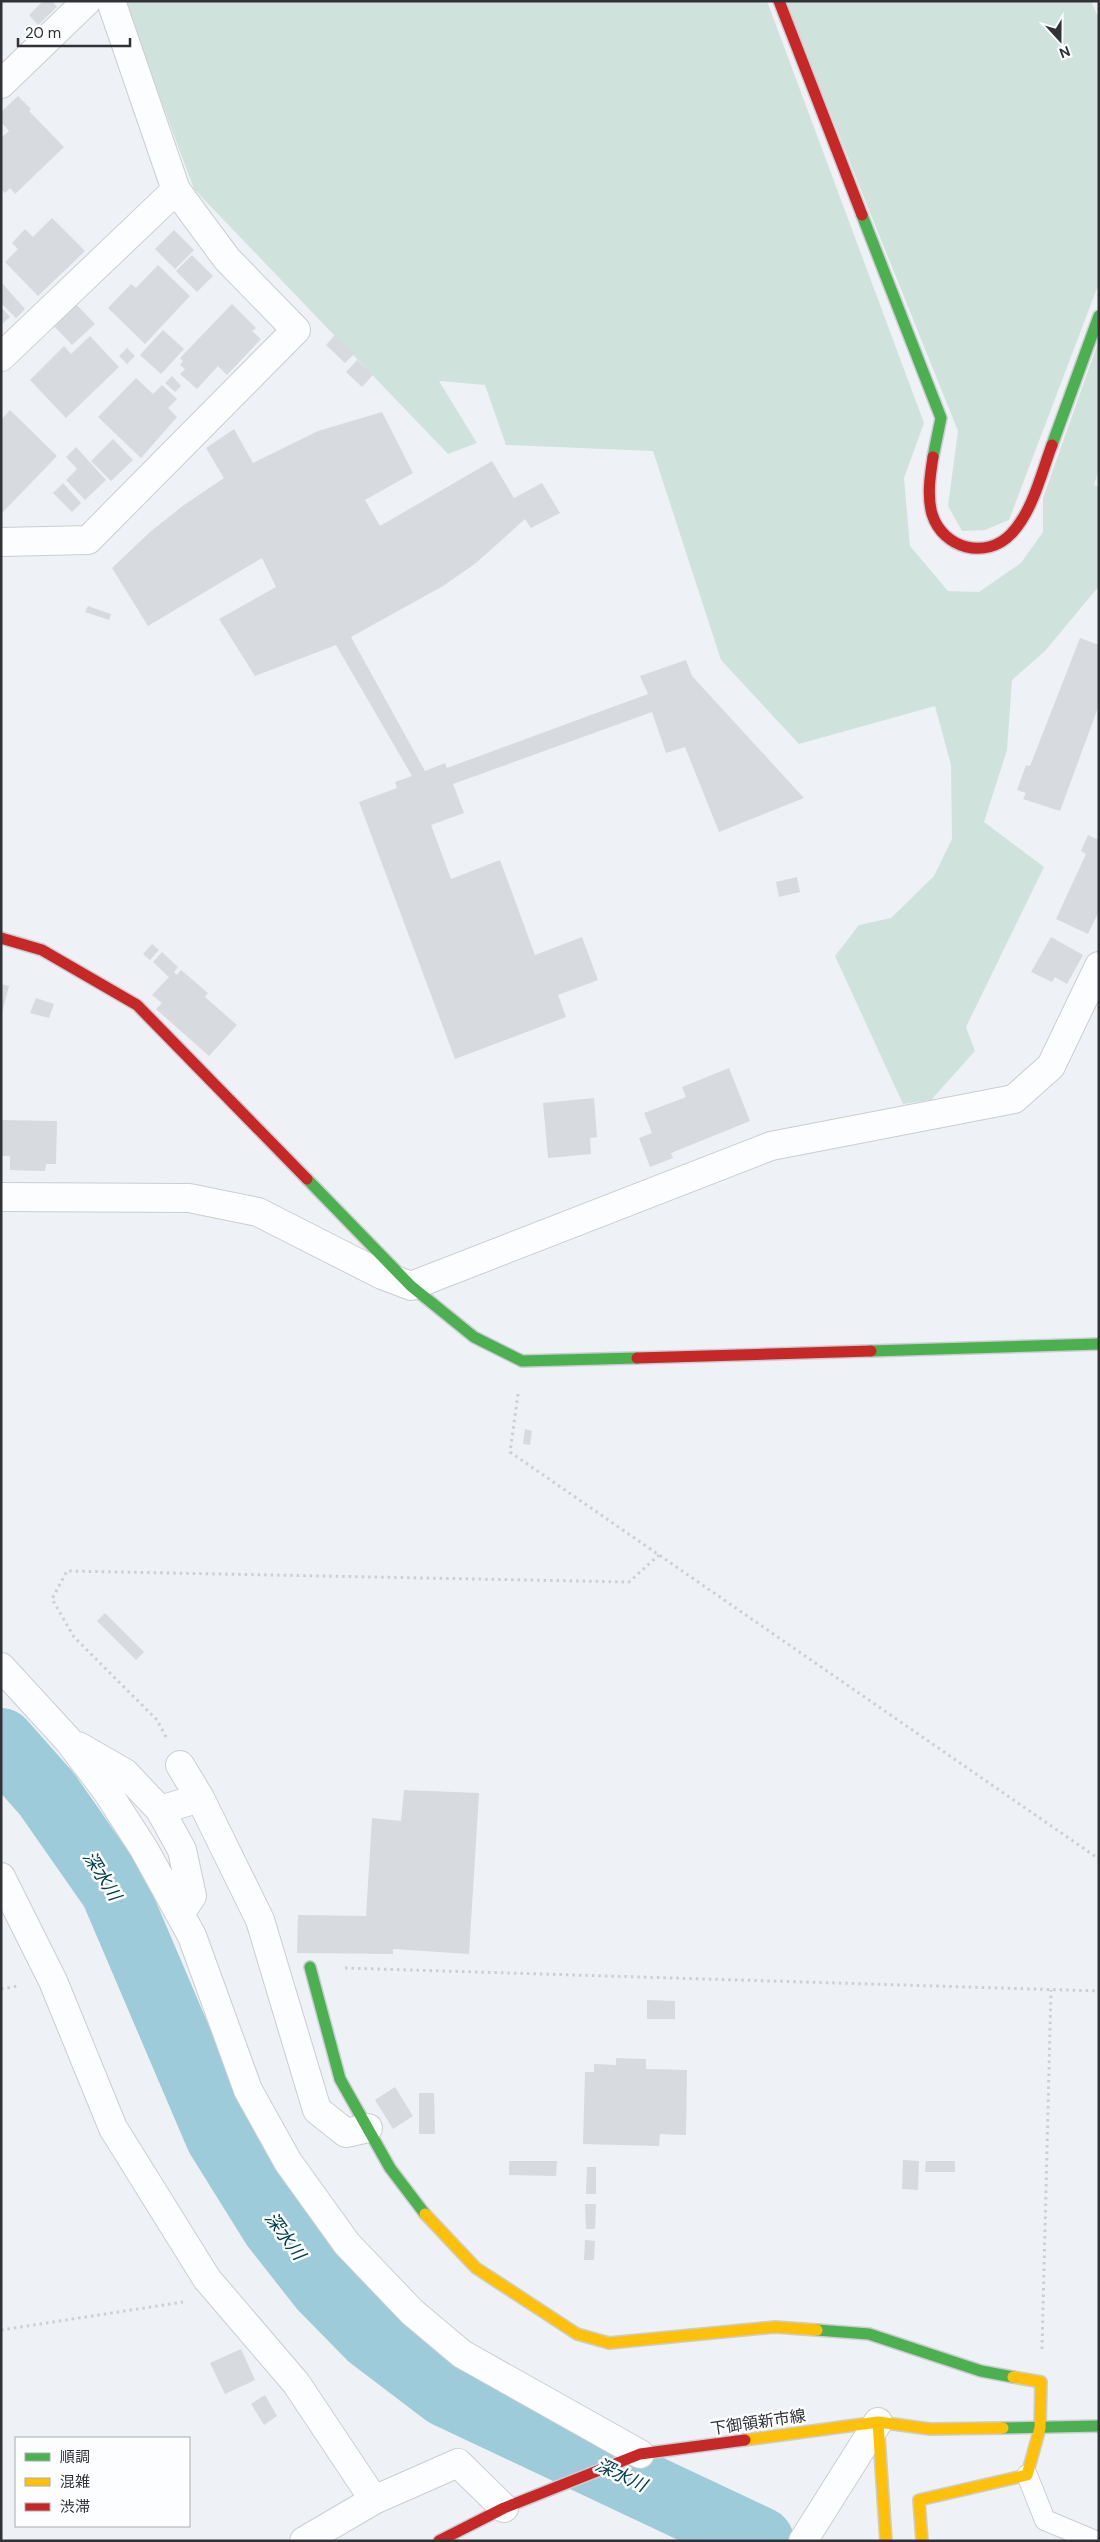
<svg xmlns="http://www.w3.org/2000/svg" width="1100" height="2542" font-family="'DM Sans','Noto Sans JP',sans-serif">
	<rect width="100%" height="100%" fill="#eef1f6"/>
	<path fill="#cfe3dc" d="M124,1H767L924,423L904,478L910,546L948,591L979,592L1021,563L1043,532V498L1099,340V469L1094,485L1099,487V586L1045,651L1012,680L1007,750L984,822L1044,867L966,1027L975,1051L931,1100L903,1104L835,956L859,925L891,918L934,876L952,839L951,765L935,706L799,744L721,660L653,451L506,445L485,385L439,381L477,443L448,454L194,189Z
		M785,1H1091L1099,19V283L1009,520L985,530L962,531L948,506L958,431Z"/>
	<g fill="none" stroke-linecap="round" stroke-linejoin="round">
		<path stroke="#9ecbd9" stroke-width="68" d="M1,1742L47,1794L114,1890L219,2136L275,2226L323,2287L371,2336L446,2393L760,2541"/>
	</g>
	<path fill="#d7dade" d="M43,1H52L57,7L38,25L29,15Z
		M18,96L31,109L29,111L64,147L15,194L10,188L5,193L1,189V138L9,131L1,122V112Z
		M52,218L85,251L38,296L5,262L18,249L12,243L25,229L33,237Z
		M174,230L194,250L175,269L155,249Z
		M192,255L213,276L197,292L176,271Z
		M158,265L190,296L145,344L108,308L131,284L136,288Z
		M1,282L25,309L16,318L1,303Z
		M74,302L95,324L72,345L52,324Z
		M232,304L256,328L252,331L261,339L227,375L218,366L197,389L180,374L185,369L180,365L183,361L180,358Z
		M1,307L10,317L1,325Z
		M163,330L184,349L161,374L140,355Z
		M335,335L355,353L345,363L326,345Z
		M90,336L119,367L66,418L30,380L64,346L71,354Z
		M127,348L135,356L127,364L119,356Z
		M357,360L373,375L362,387L346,372Z
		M172,376L181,386L175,392L165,383Z
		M136,378L153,394L162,385L177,399L168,408L177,417L141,458L98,417Z
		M10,410L57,456L1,514V420Z
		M382,412L413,473L365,500L380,526L492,461L514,498L542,483L560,513L531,528L525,519L476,563L443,586L351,637L425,771L445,763L447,768L648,694L640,676L686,660L692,676L804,798L719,832L685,747L666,753L652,712L453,784L464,813L431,825L451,879L500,860L535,955L582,937L598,980L558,995L566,1017L455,1059L359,802L397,788L395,782L412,776L336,645L255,676L219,619L276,587L262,558L148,626L112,568L150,532L184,505L224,478L206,448L234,429L253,463L318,431Z
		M113,439L133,460L111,481L91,461Z
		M76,447L106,480L85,500L66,480L77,469L66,457Z
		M63,483L81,503L72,512L53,493Z
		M88,606L111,614L109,620L85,612Z
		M1080,638L1099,645V705L1060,811L1023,799L1026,793L1017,790L1026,765L1030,766Z
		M1088,835L1099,840V911L1088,934L1056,919L1086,854L1081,851Z
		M797,877L800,892L779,897L776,882Z
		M1051,937L1083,955L1067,984L1055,977L1052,982L1031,972Z
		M152,944L159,950L150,960L143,954Z
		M162,952L178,967L174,972L177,975L181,970L208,993L205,997L237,1025L209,1056L156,1009L162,1003L152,995L169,977L153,962Z
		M1,984L9,986L2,1013L1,1012Z
		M36,998L54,1004L49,1018L30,1013Z
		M729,1068L750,1121L671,1153L673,1158L650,1167L639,1138L652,1133L644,1113L686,1097L682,1087Z
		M594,1098L597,1137L590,1138L591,1154L548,1158L543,1103Z
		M1,1120L57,1121L56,1164H46L45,1171L10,1170V1156H1Z
		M525,1429L532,1431L530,1445L523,1444Z
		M105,1613L144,1652L136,1660L97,1621Z
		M404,1790L479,1793L469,1954L393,1949V1954L297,1953L298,1915L366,1916L372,1818L401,1821Z
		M647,2000L675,2001V2019H647Z
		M616,2058L646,2059V2069L687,2070L686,2135L660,2134L659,2146L583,2144L585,2072H594V2064L616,2065Z
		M395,2087L413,2116L393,2129L375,2100Z
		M419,2093H434L435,2134H419Z
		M903,2160L919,2161L918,2190L902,2189Z
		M509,2161H557L556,2176L509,2175Z
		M926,2161H955V2172H925Z
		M587,2167H596V2194H586Z
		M585,2204H596L595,2229H586Z
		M585,2240L595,2241L594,2260H584Z
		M241,2349L255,2380L225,2394L210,2363Z
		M265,2395L277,2416L264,2425L251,2404Z"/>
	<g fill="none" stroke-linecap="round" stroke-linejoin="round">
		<defs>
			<path id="lane" d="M1027,2475L1045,2520L1095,2541"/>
			<path id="street" d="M1,84L87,1
				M1,357L176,190
				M1,542L88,540L296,330L227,259L176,190L111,1
				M1,1197L189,1198L258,1212L382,1275L411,1286L771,1146L1014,1099L1051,1066L1099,966
				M1,1667L68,1740L106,1790L144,1849L192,1936L248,2090L288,2162L347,2244L412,2312L462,2354L640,2454
				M78,1746L125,1773L160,1810L182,1850L192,1896L180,1914
				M180,1765L200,1798
				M160,1810L200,1798L260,1920L317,2110L346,2133L368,2128
				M1,1877L53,1981L113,2128L207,2279L296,2383L374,2500
				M304,2541L374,2500L458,2463L504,2508
				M803,2541L878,2422"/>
			<path id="fast" d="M862,215L941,418L933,457
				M1052,445L1099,316
				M307,1179L411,1286L474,1337L522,1361L637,1358
				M871,1351L1099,1344
				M310,1967L340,2079L390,2168L425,2214
				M817,2330L869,2334L981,2371L1013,2377
				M1003,2428L1099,2426"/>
			<path id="slow" d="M425,2214L476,2268L577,2334L609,2343L775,2327L817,2330
				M878,2422L886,2541
				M745,2440L878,2422L930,2429L1003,2428
				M922,2541L919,2500L1027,2475L1040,2428L1041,2382L1013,2377"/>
			<path id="jam" d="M779,1L862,215
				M933,457C930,476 927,496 932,514C943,549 986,560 1011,534C1033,511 1041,474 1052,445
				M1,938L42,950L137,1005L307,1179
				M637,1358L871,1351
				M439,2541L504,2508L640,2454L745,2440"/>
		</defs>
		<use href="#lane" stroke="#cbcdd1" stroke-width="22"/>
		<use href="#street" stroke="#cbcdd1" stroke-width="30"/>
		<use href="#fast" stroke="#cbcdd1" stroke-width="14"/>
		<use href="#slow" stroke="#cbcdd1" stroke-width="14"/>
		<use href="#jam" stroke="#cbcdd1" stroke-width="14"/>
		<path stroke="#cfcfd1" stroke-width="3" stroke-dasharray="2.5 4" stroke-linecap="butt" d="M518,1394L510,1452L1099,1859
			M166,1737L157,1720L74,1637L52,1599L67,1571L629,1582L659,1555
			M345,1968L1099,1991
			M1,1989L18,1986
			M1,2330L183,2302
			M1042,2349L1051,1990"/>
		<use href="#lane" stroke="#fcfdfe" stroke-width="20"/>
		<use href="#street" stroke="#fcfdfe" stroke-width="28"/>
		<use href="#fast" stroke="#4caf50" stroke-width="11"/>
		<use href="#slow" stroke="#ffc107" stroke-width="11"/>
		<use href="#jam" stroke="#c62828" stroke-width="11"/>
	</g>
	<g text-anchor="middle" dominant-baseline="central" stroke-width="5" stroke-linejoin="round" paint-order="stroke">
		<g font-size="16" fill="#303236" stroke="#fcfdff">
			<text transform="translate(758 2422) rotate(-8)">下御領新市線</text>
		</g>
		<g font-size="18" font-style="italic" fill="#02404d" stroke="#fcfdff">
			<text transform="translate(102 1876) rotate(58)">深水川</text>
			<text transform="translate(285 2236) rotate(54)">深水川</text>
			<text transform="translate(621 2475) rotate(25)">深水川</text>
		</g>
	</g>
	<rect width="1100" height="2542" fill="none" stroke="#303236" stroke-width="5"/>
	<rect x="15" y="2437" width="175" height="90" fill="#fcfdff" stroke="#aaacaf"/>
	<rect x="25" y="2453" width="25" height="8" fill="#4caf50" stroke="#aaacaf"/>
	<text x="60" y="2462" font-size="15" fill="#303236">順調</text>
	<rect x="25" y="2478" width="25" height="8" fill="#ffc107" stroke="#aaacaf"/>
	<text x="60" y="2487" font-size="15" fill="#303236">混雑</text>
	<rect x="25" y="2503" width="25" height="8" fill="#c62828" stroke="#aaacaf"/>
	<text x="60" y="2512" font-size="15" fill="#303236">渋滞</text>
	<g transform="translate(1060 40) rotate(159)" stroke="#fcfdff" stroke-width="4" paint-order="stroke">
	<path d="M0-4L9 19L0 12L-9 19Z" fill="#303236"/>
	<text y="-8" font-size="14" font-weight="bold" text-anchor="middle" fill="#303236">N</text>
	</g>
	<path d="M18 38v8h112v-8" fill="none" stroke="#303236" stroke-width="2.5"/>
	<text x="25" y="38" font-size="15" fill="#303236" stroke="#fcfdff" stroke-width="4" paint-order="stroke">20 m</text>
</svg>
